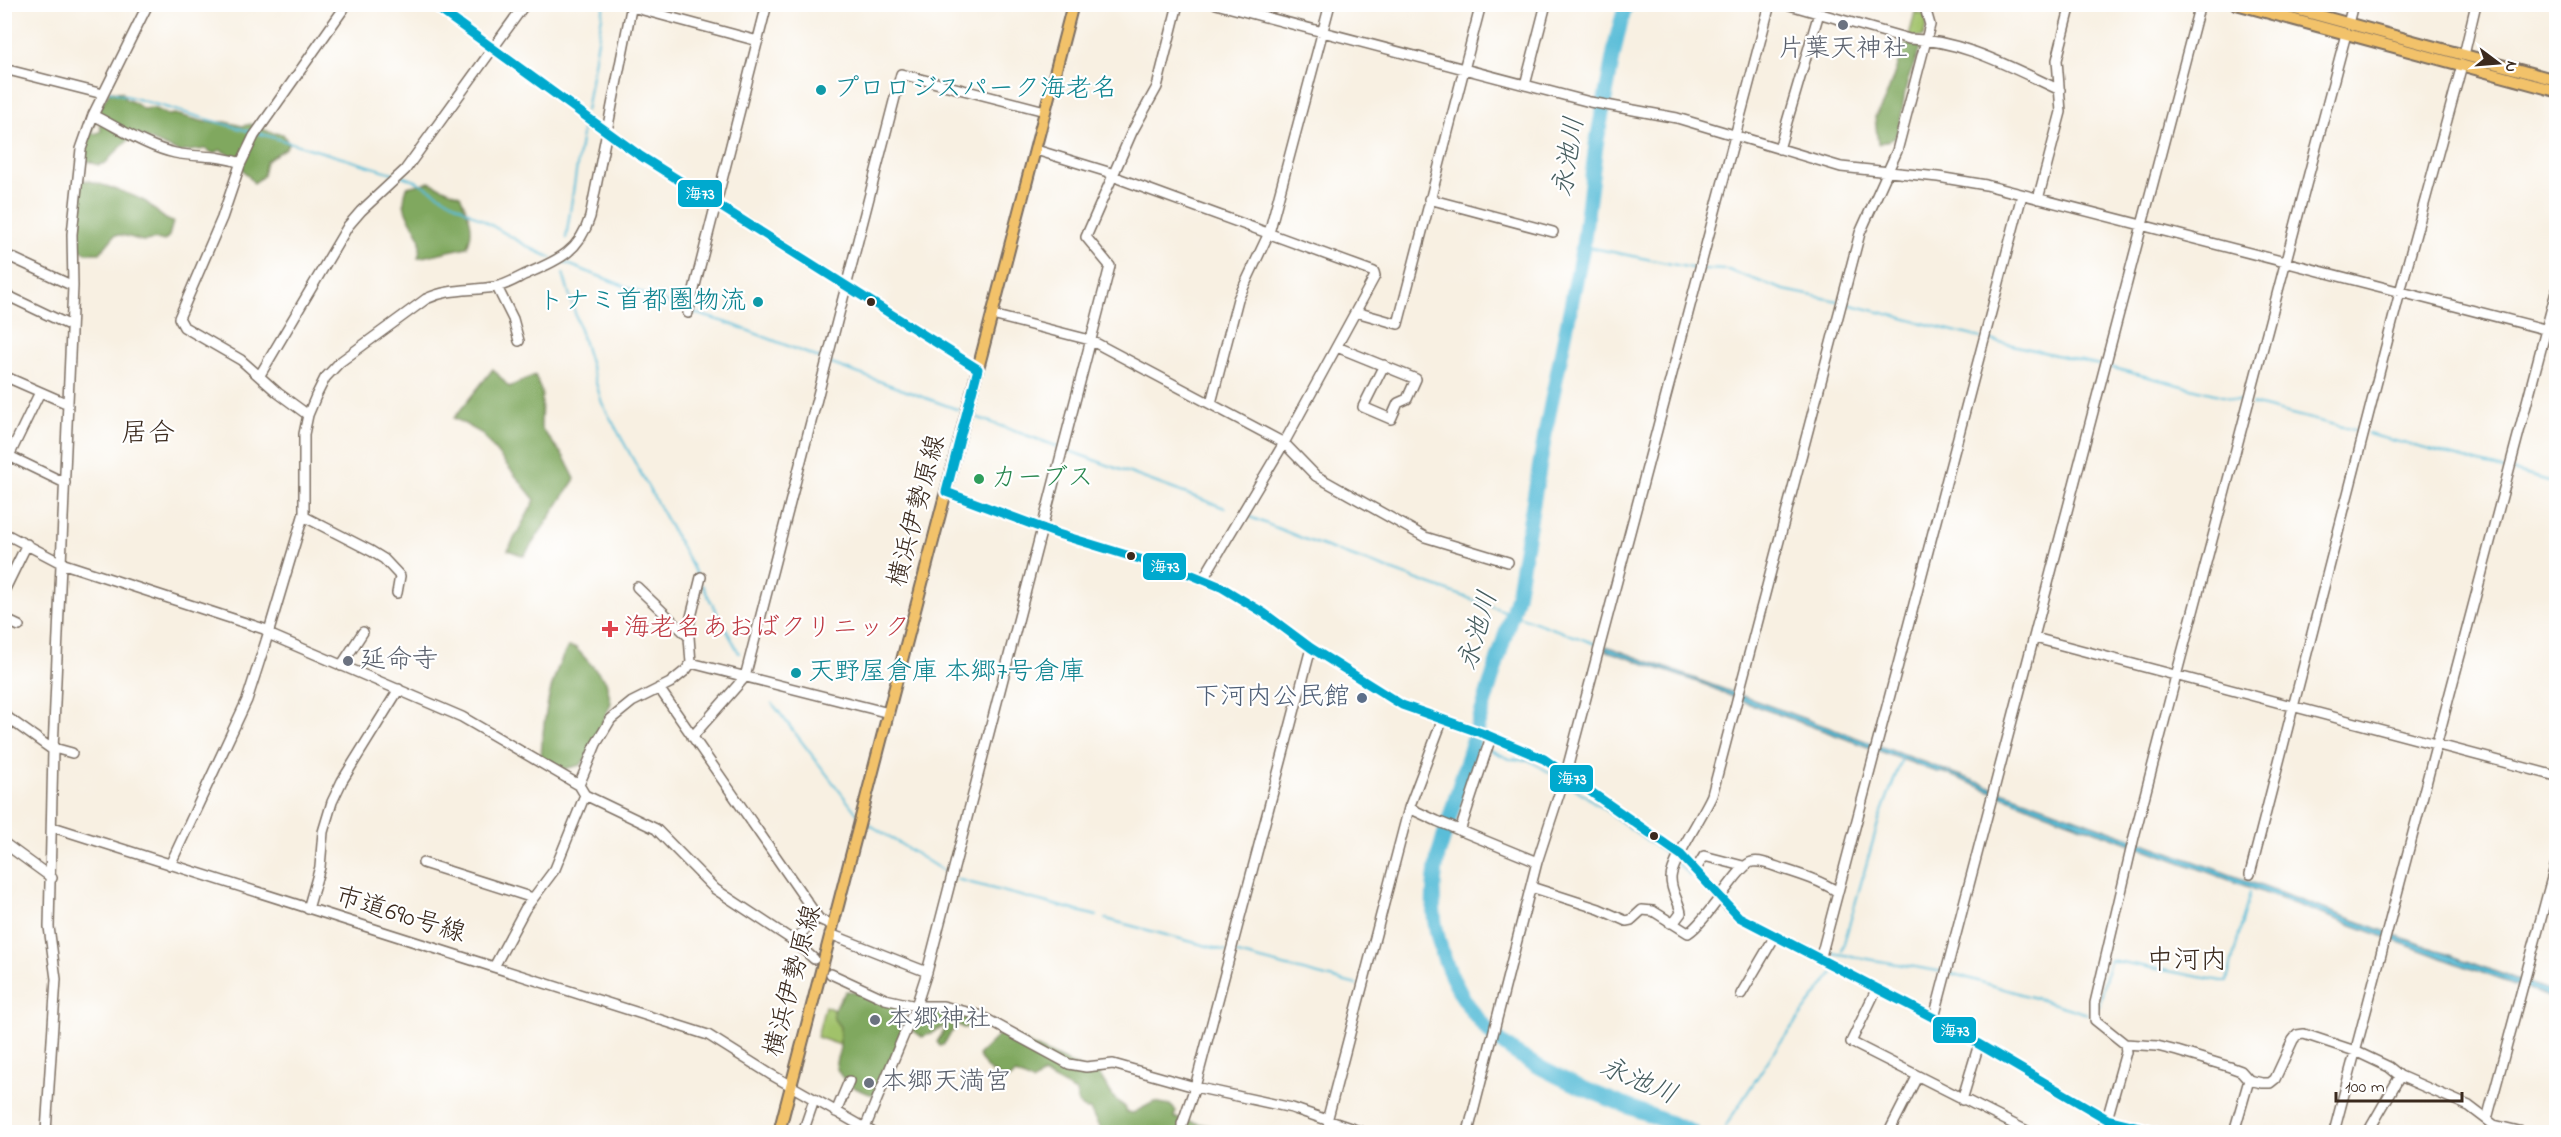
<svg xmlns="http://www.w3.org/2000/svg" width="2561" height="1137" font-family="'Indie Flower','Klee One',sans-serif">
	<rect width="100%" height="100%" fill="#fff"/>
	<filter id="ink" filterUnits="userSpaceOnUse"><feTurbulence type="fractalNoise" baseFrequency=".0167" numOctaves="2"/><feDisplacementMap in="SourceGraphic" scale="12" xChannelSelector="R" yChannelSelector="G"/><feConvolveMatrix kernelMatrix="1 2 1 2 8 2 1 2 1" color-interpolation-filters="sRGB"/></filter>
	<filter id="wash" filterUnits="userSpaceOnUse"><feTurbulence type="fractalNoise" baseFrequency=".008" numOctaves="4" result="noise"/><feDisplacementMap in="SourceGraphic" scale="24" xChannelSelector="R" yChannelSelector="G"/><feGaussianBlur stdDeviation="1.35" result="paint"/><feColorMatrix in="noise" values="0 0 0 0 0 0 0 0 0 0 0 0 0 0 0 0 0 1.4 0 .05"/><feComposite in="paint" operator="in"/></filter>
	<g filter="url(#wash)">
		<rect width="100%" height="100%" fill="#f8f0e2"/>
		<path fill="#a1c26a" stroke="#6e7644" stroke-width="1.5" d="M1915,12L1924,15L1927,23L1923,37H1909Z
			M825,1006L848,1016L840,1045L817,1037Z"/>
		<path fill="#80a85e" stroke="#5e693e" stroke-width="1.5" d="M1915,41L1919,45V50C1916,63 1909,74 1906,87C1902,104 1903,121 1895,138L1878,144L1875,117C1890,95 1894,69 1905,45Z
			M110,91L122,92L125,99L135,103L143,109L153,108L168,115L175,114L205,122H226L242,126L251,124L272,133L283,134L288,143L286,148L266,161L263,176L254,183C243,171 236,156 220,150L214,154L206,149L179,152L134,133C126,145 113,152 106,163L98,165L83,159L93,121L97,120L91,132L95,134L101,131L98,111Z
			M82,180C94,181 134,195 144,201C155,207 160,219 173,222L169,236L164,241C156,238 152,240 144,241C138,241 128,234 115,235L100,253H86L75,246L77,183Z
			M429,182L460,195C468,214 476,227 467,247L418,258C429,223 394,222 407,187Z
			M493,369L509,387L535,375L542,393L541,428L564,457L575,479L524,556L508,550L535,500L481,433L454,418Z
			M568,647L576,648L606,681L611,703L591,750L581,765L564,769L541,757C543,721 549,679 568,647Z
			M846,991C856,990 891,1003 903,1007C911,1026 884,1075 875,1095C861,1093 838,1081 836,1064C836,1058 840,1052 840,1046C840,1039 839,1033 840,1027L834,1019L833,1011Z
			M934,1007L970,1017V1027L963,1028L952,1021L950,1023L954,1028L944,1044L940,1046L937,1042L947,1026C938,1028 931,1034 922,1037L911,1029L915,1009Z
			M1000,1034L1009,1035L1087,1071L1099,1074L1114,1098L1125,1107L1127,1112L1133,1113L1154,1102L1170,1105L1176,1111L1174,1117L1179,1119L1224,1129L1260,1132H1102L1090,1110H1086L1078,1103L1076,1092L1043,1074L1033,1082L1016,1074L1006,1080L988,1070L978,1055Z"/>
		<path fill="#5abdd8" stroke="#4a747b" stroke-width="1.5" d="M1606,646L2556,994V1000L2028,806L1945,773L1937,772L1742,701L1706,685L1605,650Z"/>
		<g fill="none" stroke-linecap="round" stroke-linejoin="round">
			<path stroke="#5abdd8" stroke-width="2" d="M109,91L252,132
				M586,111L604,4
				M258,133L396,174
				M402,176L416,181L532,249L552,258
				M566,238L584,120
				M1583,246L1696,269
				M560,261L686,310
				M1702,269L1728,270L1784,290L1838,301
				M563,273L602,403L698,577
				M1844,303L1981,338
				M691,312L731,324L824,360
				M1986,339L2104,366
				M829,363L959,410
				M2109,367L2246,402
				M2252,404L2362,432
				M976,417L1059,447
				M2368,434L2507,470
				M1064,449L1225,508
				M2513,471L2556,483
				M1250,517L1304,539L1596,644
				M702,585L739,653
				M772,703L858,815
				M1474,743L1485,748
				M1490,750L1510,759L1528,760L1561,779
				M1566,782L1673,859
				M864,821L948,874
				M1677,863L1690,876
				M956,879L1097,916
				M1106,919L1226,951
				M1842,950L1879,820L1901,761
				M1234,953L1357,985
				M1833,953L1944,972
				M1951,973L2088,1014
				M2099,1006L2110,960L2221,981H2227L2250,892
				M1725,1127L1777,1047L1833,973"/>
			<path stroke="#5abdd8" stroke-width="15" d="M1626,4L1617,37L1596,145L1583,246L1546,429L1517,596L1438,856C1434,878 1431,901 1435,923C1443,972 1472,1024 1514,1052C1568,1087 1633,1107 1692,1132"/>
		</g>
	</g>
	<g filter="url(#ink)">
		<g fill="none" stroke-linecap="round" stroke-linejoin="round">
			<defs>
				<path id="minor" d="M431,4L639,155L978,369
					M1216,4L1590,102L1677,118L1841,167L1938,177L1986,185L2556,332
					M1786,4L1909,39C1963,40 2012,68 2060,90
					M632,7L758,41
					M2348,24L2353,4
					M2346,34L2176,676L2134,837L2095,1003V1020L2125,1044L2157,1046L2177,1051L2230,1067L2241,1071L2249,1080L2262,1083H2270L2275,1079L2293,1040L2297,1035L2304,1034L2355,1051L2389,1067L2400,1076L2469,1106L2494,1125L2523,1132
					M2464,55L2476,4
					M4,69L103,94
					M1525,85L1546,4
					M93,115C119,128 147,147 175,153C199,158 216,154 241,163
					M1779,149L1819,13
					M1036,150L1108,172L1120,179L1374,272L1375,276L1284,443L1203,579
					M1429,199L1553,232
					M2038,199L2061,112L2057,60L2071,4
					M4,254L73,286
					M497,287L513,319L519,341
					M4,294L71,326
					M1356,312L1398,324L1481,4
					M688,313L767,4
					M992,315L1090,340L1284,443L1316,476L1425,537L1508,562
					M1337,347L1416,379L1407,399L1398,403L1391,419L1363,407L1384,365
					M260,375L348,226L361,211L405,170L525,4
					M4,376L68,404
					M1211,403L1238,299L1269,233L1330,4
					M308,415L278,393L241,360L184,327L179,318L222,218L240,165L254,136L347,4
					M5,454L65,483
					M9,456L40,392
					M946,492L1058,534L1192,575L1221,587L1264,613L1311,648L1402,705L1487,735L1544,759L1681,855C1702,874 1717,898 1739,917L1934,1018L2107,1119L2160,1132
					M303,516L371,551L384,559L400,576L397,593
					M4,533L61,563L264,629L273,636L462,717L579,785L585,795L656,829L715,889L794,941L814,959
					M4,591L27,544
					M4,619L19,626
					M687,633L701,577
					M2035,638L2556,776
					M691,663L889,713
					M341,666L363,632
					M659,688L819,919L832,925
					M4,715L53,750
					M692,737L745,677L901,74L1045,111
					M54,748L72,753
					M579,785L596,744L611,719L632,702L670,683L686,670L691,663L689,637L637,587
					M1409,808L1437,821L1537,862
					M53,827L708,1035L770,1074L872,1132
					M1460,831L1491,737
					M4,843L52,878
					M423,863L533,898
					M170,865L247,700L266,641L304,513V434L308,415L316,396L325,378L340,362L426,299C449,288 470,291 494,287C505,286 514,280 524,275C556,261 579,253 590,217L632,4
					M1696,869L1704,856L1743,866
					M2250,874L2400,292L2462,65
					M1531,887L1599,909L1626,921L1631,920L1642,910L1653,911L1688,933C1707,922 1739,864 1752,862C1761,860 1774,866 1783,869C1802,875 1821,881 1838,892
					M308,909L320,867L323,832L332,802L342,781L399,689
					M1670,923L1675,921L1681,913C1679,900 1671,893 1671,878C1671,862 1704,814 1712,795L1860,233L1897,151L1930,25L1924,4
					M830,934L927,972
					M794,941L817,917
					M1820,960L2022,195
					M494,967L525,909L555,869L585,795
					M831,974L885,999L916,1006H943L979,1015L1069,1064L1086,1067L1113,1064L1195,1087L1292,1108L1362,1132
					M1877,988L1851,1042L2029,1132
					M1741,994L1775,936
					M1934,1018L2200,4
					M1962,1100L1979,1044
					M836,1112L849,1081
					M2487,1119L2556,863
					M1327,1121L1409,808L1442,721
					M865,1128L916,1006L927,972L1110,266L1086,237L1132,132L1157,87L1178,4
					M46,1132L56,979L49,927L53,750L73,286L72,234L81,149L93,115L148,4
					M803,1132L814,1100
					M1182,1132V1124L1195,1087L1311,648
					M1468,1132L1537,862L1566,773L1770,4
					M1889,1132L1917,1077
					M2100,1132L2107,1119L2126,1052L2125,1044
					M2234,1132L2249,1080
					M2334,1132L2556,292
					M2368,1132L2400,1076"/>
				<path id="major" d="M2236,4L2556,91
					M2277,4L2556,80
					M779,1132L1073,4"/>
			</defs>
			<use href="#minor" stroke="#7d6f63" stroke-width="12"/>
			<use href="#major" stroke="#7d6f63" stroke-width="14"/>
			<use href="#minor" stroke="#fff" stroke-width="9"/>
			<use href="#major" stroke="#f2c26a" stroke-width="10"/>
			<defs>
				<path id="bus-1" d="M432,4L639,155L978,369
					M946,492L1058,534L1192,575L1221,587L1264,613L1311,648L1402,705L1487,735L1544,759L1681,855L1739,917L1934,1018L2107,1119L2160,1132
					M946,492L978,369"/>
			</defs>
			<use href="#bus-1" stroke="#fff" stroke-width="14"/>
			<use href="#bus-1" stroke="#00a9ce" stroke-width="9"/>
		</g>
	</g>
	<g fill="#6b7280" stroke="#fff" stroke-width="2">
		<circle cx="1843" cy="25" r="6"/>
		<circle cx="348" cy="661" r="6"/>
		<circle cx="875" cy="1020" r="6"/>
		<circle cx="869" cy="1083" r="6"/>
	</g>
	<g fill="#0f9aa8" stroke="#fff" stroke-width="2">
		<circle cx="821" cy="90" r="6"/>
		<circle cx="758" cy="302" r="6"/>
		<circle cx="796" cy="673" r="6"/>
	</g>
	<g fill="#3b2a1e" stroke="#fff" stroke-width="2">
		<circle cx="871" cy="302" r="5"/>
		<circle cx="1131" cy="556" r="5"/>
		<circle cx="1654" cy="836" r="5"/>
	</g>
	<circle fill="#2e9e5b" stroke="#fff" stroke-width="2" cx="979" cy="479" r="6"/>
	<path fill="#e0444e" stroke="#fff" stroke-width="2" d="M607 620h6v6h6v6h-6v6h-6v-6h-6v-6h6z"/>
	<circle fill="#5c6f8a" stroke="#fff" stroke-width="2" cx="1362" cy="698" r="6"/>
	<g text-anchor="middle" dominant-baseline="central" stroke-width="4.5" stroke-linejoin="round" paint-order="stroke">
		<g font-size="26" fill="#5b616d" stroke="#fff" text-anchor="start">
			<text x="1843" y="50" text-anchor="middle">片葉天神社</text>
			<text x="360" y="661">延命寺</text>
			<text x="887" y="1020">本郷神社</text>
			<text x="881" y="1083">本郷天満宮</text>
		</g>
		<g font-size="26" fill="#0d838f" stroke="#fff" text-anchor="start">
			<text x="833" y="90">プロロジスパーク海老名</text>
			<text x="746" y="302" text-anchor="end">トナミ首都圏物流</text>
			<text x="808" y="673">天野屋倉庫 本郷7号倉庫</text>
		</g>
		<g font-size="26" fill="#27864d" stroke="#fff" text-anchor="start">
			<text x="991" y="479">カーブス</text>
		</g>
		<g font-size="26" fill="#3b2a1e" stroke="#fff">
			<text transform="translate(918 511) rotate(-75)">横浜伊勢原線</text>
			<text transform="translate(400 916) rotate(17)">市道690号線</text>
			<text transform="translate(794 981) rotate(-75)">横浜伊勢原線</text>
		</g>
		<g font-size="26" fill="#be3a42" stroke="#fff" text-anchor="start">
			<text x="624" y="629">海老名あおばクリニック</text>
		</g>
		<g font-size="26" fill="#4e5e75" stroke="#fff" text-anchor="end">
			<text x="1350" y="698">下河内公民館</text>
		</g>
		<g font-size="27" font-style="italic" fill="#465d5f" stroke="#fff">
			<text transform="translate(1570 157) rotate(-81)">永池川</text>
			<text transform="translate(1479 631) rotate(-74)">永池川</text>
			<text transform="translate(1638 1082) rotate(23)">永池川</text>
		</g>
		<g font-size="27" fill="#3b2a1e" stroke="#fff">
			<text x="148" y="434">居合</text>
			<text x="2187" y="961">中河内</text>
		</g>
	</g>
	<g stroke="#fff" stroke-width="2">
		<rect x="677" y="179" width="46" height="29" rx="6" fill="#00a9ce"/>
		<rect x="1142" y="552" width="45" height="29" rx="6" fill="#00a9ce"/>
		<rect x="1549" y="764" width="45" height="29" rx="6" fill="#00a9ce"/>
		<rect x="1932" y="1016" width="45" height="28" rx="6" fill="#00a9ce"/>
	</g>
	<g font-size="16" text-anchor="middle" font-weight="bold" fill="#fff">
		<text x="700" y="199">海73</text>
		<text x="1165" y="572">海73</text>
		<text x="1572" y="784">海73</text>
		<text x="1955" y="1036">海73</text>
	</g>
	<rect width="2561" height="1137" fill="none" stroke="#fff" stroke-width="24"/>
	<g transform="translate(2498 63) rotate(106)" stroke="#ffffff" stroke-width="4.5" paint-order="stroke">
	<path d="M0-4.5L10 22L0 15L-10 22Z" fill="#3b2a1e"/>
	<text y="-9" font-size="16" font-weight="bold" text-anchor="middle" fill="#3b2a1e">N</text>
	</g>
	<path d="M2336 1092v9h126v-9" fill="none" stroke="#3b2a1e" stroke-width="3"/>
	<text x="2345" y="1092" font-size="18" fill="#3b2a1e" stroke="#ffffff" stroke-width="4.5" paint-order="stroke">100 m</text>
</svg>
